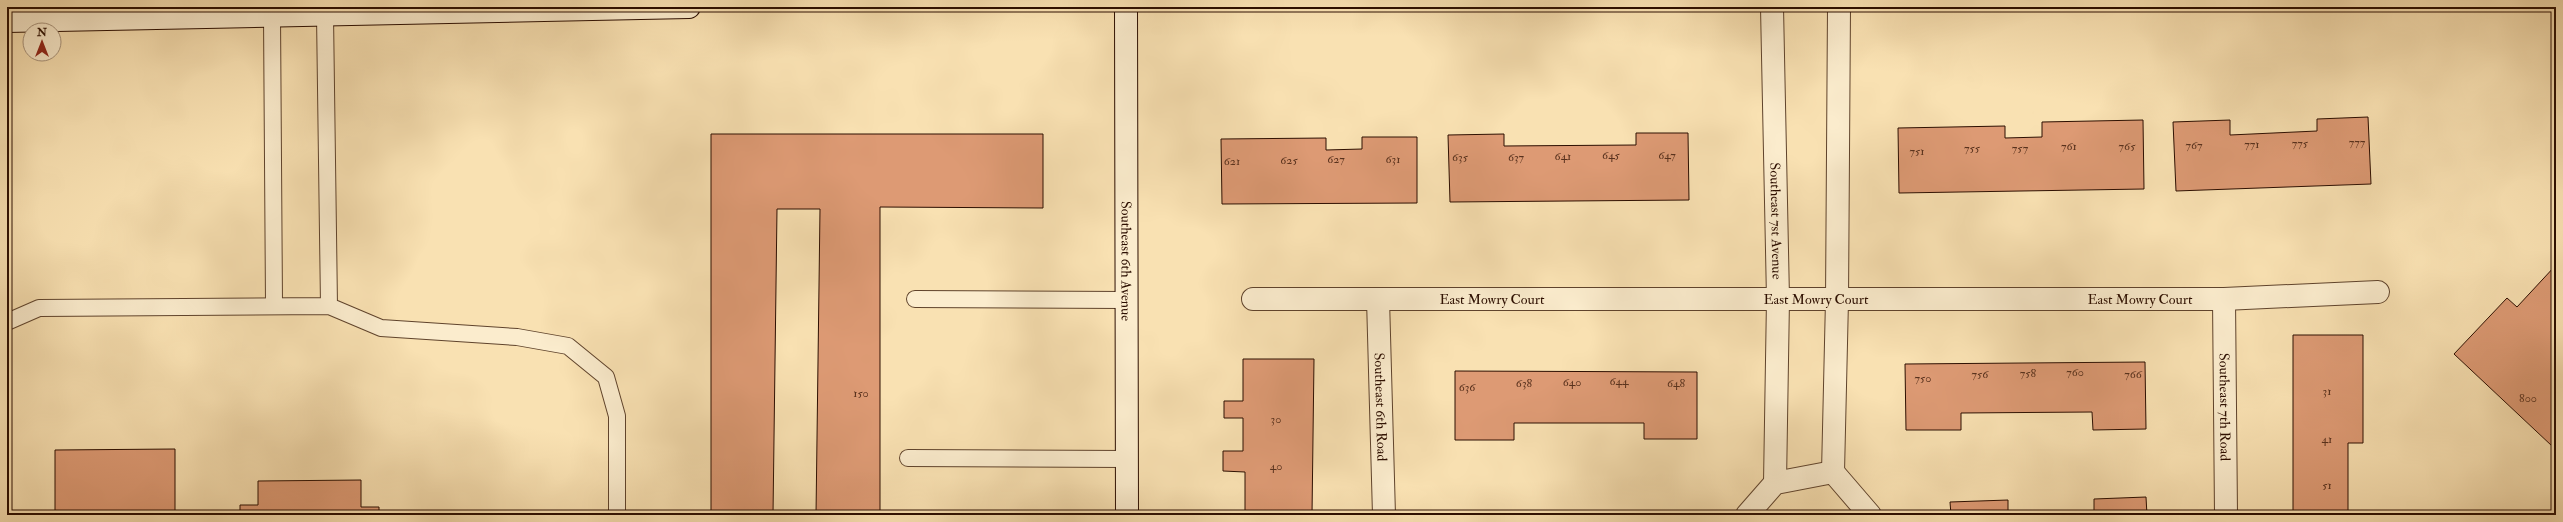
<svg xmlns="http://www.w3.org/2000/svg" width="2563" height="522" font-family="'IM FELL Double Pica',serif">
	<rect width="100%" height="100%" fill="#f9e1b2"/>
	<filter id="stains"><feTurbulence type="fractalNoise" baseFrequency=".005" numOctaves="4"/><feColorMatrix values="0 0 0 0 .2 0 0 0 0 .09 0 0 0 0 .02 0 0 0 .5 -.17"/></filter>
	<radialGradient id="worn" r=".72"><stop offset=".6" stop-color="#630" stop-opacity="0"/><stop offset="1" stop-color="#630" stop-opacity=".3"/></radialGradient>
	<path fill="#dd9a74" stroke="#2c0e00" d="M2368,117L2371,184L2176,191L2173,122L2230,120V135L2317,131V119Z
		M2143,120L2144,189L1899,193L1898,128L2005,126V138L2042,137V122Z
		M1636,133H1688L1689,200L1450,202L1448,135L1504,134V146L1636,145Z
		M711,134H1043V208L880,207V515H816L820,209H777L773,515H711Z
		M1362,137H1417V203L1222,204L1221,139L1326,138V150L1362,149Z
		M2556,265V442L2552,446L2454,354L2507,298L2517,307Z
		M2293,335H2363V443H2348V515H2293Z
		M1243,359H1314L1312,515H1245V472L1223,471V451H1243V418H1224V401H1243Z
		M2145,362L2146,429L2093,430L2092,412L1961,413V430H1906L1905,364Z
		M1455,371L1697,372V439H1644V423H1514V440H1455Z
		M175,449V515H55V450Z
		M361,480V507H379V515H240V505H258V481Z
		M2146,497L2147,515H2051L2094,513V499Z
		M2008,500V515H1951L1950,502Z"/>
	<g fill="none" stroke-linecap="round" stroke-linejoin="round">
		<defs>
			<path id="lane" d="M325,15L329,306
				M272,16L274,304
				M915,299L1126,300
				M7,322L39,308L329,306L381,328L517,337L568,346L606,377L617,416V515
				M908,458L1127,459"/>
			<g id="street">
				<path id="s1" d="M1772,7L1778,299L1775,483"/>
				<path id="s2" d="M1253,299H2224L2378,292"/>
				<path id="s3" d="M1378,299L1384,515"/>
				<path id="s4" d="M2224,299L2226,515"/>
				<path d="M1833,472L1837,300L1839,7"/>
				<path d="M1747,515L1775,483L1833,472L1870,515"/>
			</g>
			<g id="secondary">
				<path id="s5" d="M1126,7L1127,515"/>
				<path d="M7,21L689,7"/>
			</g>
		</defs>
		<use href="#lane" stroke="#5f432c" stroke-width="18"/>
		<use href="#street" stroke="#5f432c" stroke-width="24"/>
		<use href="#secondary" stroke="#2c0e00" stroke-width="24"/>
		<use href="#lane" stroke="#fbeccd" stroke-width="16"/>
		<use href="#street" stroke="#fbeccd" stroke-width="22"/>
		<use href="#secondary" stroke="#fbeccd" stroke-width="22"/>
	</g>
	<g text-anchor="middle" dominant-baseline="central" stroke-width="3.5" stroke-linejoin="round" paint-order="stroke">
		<g font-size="12" fill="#58311d">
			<text x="2357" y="142">777</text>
			<text x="2300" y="143">775</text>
			<text x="2252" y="144">771</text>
			<text x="2194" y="145">767</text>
			<text x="2069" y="146">761</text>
			<text x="2127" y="146">765</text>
			<text x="1972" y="148">755</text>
			<text x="2020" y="148">757</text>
			<text x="1917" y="151">751</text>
			<text x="1611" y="155">645</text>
			<text x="1667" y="155">647</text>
			<text x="1563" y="156">641</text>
			<text x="1460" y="157">635</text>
			<text x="1516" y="157">637</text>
			<text x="1336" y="159">627</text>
			<text x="1393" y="159">631</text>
			<text x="1289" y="160">625</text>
			<text x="1232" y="161">621</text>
			<text x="2075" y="372">760</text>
			<text x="2028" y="373">758</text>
			<text x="1980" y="374">756</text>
			<text x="2133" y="374">766</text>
			<text x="1923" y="378">750</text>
			<text x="1619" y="381">644</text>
			<text x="1572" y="382">640</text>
			<text x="1524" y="383">638</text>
			<text x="1676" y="383">648</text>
			<text x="1467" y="387">636</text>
			<text x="2327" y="391">31</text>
			<text x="861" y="393">150</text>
			<text x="2528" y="398">800</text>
			<text x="1276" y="419">30</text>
			<text x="2327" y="439">41</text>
			<text x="1276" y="466">40</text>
			<text x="2327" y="485">51</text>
		</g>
		<g font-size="14" fill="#2c0e00" stroke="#fbeccd">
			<text stroke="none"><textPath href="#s1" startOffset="214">Southeast 7st Avenue</textPath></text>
			<text stroke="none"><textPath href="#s5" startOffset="254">Southeast 6th Avenue</textPath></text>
			<text stroke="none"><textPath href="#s2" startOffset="239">East Mowry Court</textPath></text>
			<text stroke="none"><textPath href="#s2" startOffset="887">East Mowry Court</textPath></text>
			<text stroke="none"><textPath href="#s2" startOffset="563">East Mowry Court</textPath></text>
			<text stroke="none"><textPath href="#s3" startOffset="108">Southeast 6th Road</textPath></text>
			<text stroke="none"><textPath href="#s4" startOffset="108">Southeast 7th Road</textPath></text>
		</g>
	</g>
	<rect width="2563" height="522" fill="none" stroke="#f9e1b2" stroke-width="24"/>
	<rect x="8" y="8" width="2547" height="506" fill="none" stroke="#2c0e00" stroke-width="2"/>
	<rect x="12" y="12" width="2539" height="498" fill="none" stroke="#2c0e00"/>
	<g transform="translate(42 42)"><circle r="19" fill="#fbeccd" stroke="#a8937b"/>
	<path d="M0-3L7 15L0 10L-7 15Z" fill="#8f2418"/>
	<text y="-6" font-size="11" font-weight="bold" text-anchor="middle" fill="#2c0e00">N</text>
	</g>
	<rect width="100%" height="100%" filter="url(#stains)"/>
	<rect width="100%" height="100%" fill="url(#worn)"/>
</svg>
